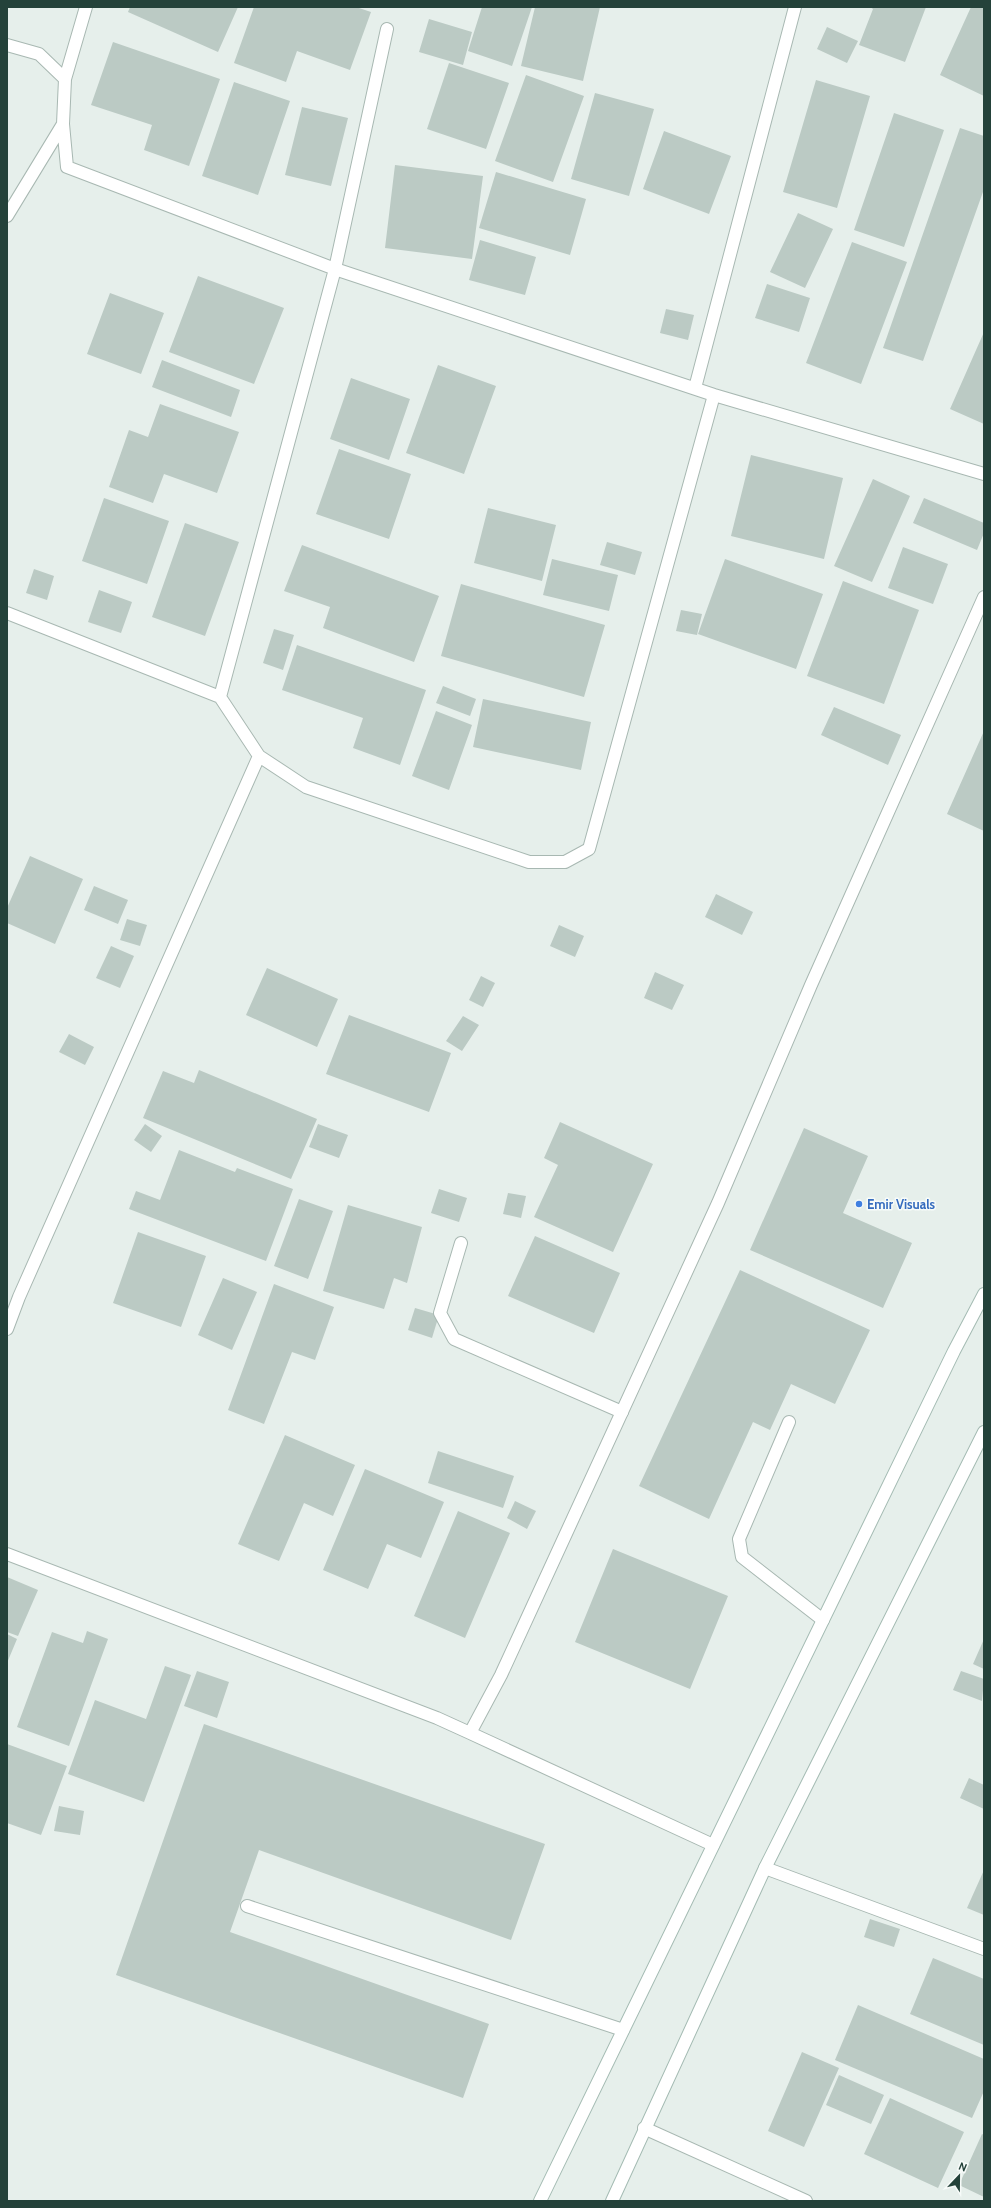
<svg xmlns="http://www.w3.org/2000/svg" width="991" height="2208" font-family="Cabin,sans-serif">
	<rect width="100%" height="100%" fill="#e6efeb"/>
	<path fill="#bbcac4" d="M130,7H238L218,52L128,12Z
		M254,7H356L371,12L350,70L297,51L286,82L234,63Z
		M482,7H532L512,66L468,51Z
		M535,7H600L583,81L521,66Z
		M870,7H926L905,62L859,45L873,9Z
		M971,7H984V96L940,75Z
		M429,19L472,32L463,65L419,52Z
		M827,27L858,41L847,63L817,49Z
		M113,42L220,79L189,166L144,150L152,125L91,105Z
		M449,63L509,83L486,149L427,129Z
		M526,75L584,96L553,182L495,161Z
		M816,80L870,96L837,208L783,192Z
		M234,82L290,101L258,195L202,176Z
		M595,93L654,109L629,196L571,179Z
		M302,107L348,118L331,186L285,175Z
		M894,113L944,130L904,247L854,230Z
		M960,128L984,136V189L923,361L883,348Z
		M664,131L731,156L709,214L643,189Z
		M395,165L483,176L472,259L385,248Z
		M496,172L586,199L570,255L479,228Z
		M798,213L833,229L805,288L770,272Z
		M480,240L536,257L525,295L469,280Z
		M852,242L907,262L861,384L806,363Z
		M198,276L284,308L254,384L169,352Z
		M767,284L810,298L799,332L755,318Z
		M110,293L164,313L141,374L87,354Z
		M666,309L694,315L688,340L660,333Z
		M984,332V424L950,409Z
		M162,360L240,390L231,417L152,387Z
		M438,365L496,386L464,474L406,453Z
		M351,378L410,399L389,460L330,439Z
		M160,404L239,432L217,493L164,474L153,503L109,487L129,430L148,437Z
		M339,449L411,474L389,539L316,514Z
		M751,455L843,478L824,559L731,536Z
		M873,479L910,496L872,582L834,566Z
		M104,498L169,521L147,584L82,561Z
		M924,498L984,523V533L977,550L913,523Z
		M488,508L556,525L542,581L474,563Z
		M185,523L239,542L205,636L152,617Z
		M607,542L642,552L635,575L600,565Z
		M302,545L439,596L414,662L323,628L330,607L284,591Z
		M903,547L948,564L933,604L888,588Z
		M552,559L618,575L609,611L543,595Z
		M725,559L823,594L796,669L698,634Z
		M34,569L54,576L47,600L26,593Z
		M843,581L919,610L884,704L807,676Z
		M461,584L605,625L584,697L441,656Z
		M99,590L132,602L121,633L88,622Z
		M681,610L702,614L697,635L676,631Z
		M274,629L294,635L283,670L263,663Z
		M297,645L426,690L400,765L353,748L363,718L282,690Z
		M443,686L476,699L470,716L436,703Z
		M483,699L591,722L581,770L473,747Z
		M834,707L901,735L888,765L821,735Z
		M436,711L472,725L449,790L412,776Z
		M984,731V831L947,814Z
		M30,856L83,879L55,944L7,923V908Z
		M94,886L128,900L118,924L84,910Z
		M716,894L753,912L742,935L705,917Z
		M127,919L147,925L140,946L120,940Z
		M559,925L584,936L575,957L550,946Z
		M111,946L134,956L120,988L96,978Z
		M267,968L338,999L317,1047L246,1015Z
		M655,972L684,985L672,1010L644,998Z
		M481,976L495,983L483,1007L469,1000Z
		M349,1015L451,1053L429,1112L326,1074Z
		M463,1016L479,1025L462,1051L446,1041Z
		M69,1034L94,1047L85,1065L59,1052Z
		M199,1070L317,1119L291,1179L143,1118L163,1071L194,1083Z
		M560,1122L653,1164L613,1252L534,1217L558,1165L544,1158Z
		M145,1124L162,1136L151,1152L134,1140Z
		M318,1124L348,1135L339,1158L309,1147Z
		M804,1128L868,1156L843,1213L912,1243L883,1308L750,1250Z
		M179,1150L235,1172L237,1168L293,1189L266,1261L129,1209L136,1191L160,1200Z
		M439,1189L467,1198L459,1222L431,1213Z
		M508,1193L526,1196L521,1218L503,1214Z
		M299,1199L333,1211L308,1279L274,1266Z
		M348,1205L422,1227L407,1283L394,1278L384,1309L323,1291Z
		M138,1232L206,1256L181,1327L113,1303Z
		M535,1236L620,1273L594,1333L508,1296Z
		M740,1270L870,1330L835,1404L791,1384L770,1430L753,1422L709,1519L639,1486Z
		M223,1278L257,1292L232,1350L198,1335Z
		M274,1284L334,1307L315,1360L292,1352L264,1424L228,1410Z
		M415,1308L439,1315L432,1338L408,1330Z
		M285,1435L355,1465L333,1516L304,1503L279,1561L238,1544Z
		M438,1451L514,1476L503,1508L428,1483Z
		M365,1469L444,1502L421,1558L387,1544L368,1589L323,1570Z
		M515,1501L536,1511L527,1529L507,1518Z
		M458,1511L510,1533L465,1638L414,1616Z
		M613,1549L728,1596L690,1689L575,1642Z
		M7,1577L38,1590L18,1636L7,1632Z
		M87,1631L108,1639L69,1746L17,1727L52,1632L83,1643Z
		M7,1634L17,1639L7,1663Z
		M984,1639V1669L973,1664Z
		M165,1666L191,1675L144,1802L68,1774L95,1700L146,1719Z
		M197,1671L229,1682L217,1718L184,1706Z
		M961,1671L984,1679L982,1701L953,1690Z
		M204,1724L545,1844L511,1940L259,1850L230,1932L489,2024L463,2098L116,1975Z
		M7,1744L67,1766L41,1835L7,1823Z
		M969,1778L984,1785V1809L960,1798Z
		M59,1806L84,1811L80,1835L54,1831Z
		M984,1870V1915L967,1908Z
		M870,1919L900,1929L894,1947L864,1937Z
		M933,1958L984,1979V2045L910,2014Z
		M858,2005L984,2059V2091L972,2118L835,2060Z
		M802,2052L839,2068L804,2147L768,2131Z
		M839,2075L884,2095L871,2124L826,2105Z
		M890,2098L964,2132L938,2188L864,2154Z
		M982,2134L984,2135V2197L959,2185Z"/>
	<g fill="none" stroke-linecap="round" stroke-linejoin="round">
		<defs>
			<path id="service" d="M461,1243L440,1313L454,1339L622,1412
				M789,1422L739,1539L742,1557L823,1620
				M247,1906L623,2030"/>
			<path id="minor" d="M7,45L39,54L65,79L63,124L67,167L335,269L714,395L984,474
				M65,79L86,7
				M7,216L63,124
				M695,388L795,7
				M7,613L220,697
				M259,756L306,787L529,862H565L589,849L714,395
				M7,1329L19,1297L259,756L220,697L335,269L387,29
				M7,1554L437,1718L470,1733L501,1675L718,1203L811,985L984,597
				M470,1733L713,1845
				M765,1868L984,1949
				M644,2128L806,2201"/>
			<path id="secondary" d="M540,2201L954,1351L984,1294
				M612,2201L765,1868L984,1432"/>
		</defs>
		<use href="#service" stroke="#a8b8b2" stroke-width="14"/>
		<use href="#minor" stroke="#a8b8b2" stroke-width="14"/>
		<use href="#secondary" stroke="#a4bbb3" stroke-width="14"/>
		<use href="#service" stroke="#fff" stroke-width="12"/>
		<use href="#minor" stroke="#fff" stroke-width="12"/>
		<use href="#secondary" stroke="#fff" stroke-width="12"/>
	</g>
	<circle fill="#3f7fe0" stroke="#f7fbf9" stroke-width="1.5" cx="859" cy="1204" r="4"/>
	<g text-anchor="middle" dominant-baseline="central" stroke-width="3" stroke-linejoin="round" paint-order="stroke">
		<g font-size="13" font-weight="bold" fill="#366cbe" stroke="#f7fbf9" text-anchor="start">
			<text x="867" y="1204">Emir Visuals</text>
		</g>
	</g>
	<rect width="991" height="2208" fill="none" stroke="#24423a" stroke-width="16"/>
	<g transform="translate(959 2176) rotate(22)" stroke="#f7fbf9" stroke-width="3" paint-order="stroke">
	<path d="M0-3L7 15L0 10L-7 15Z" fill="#24423a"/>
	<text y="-6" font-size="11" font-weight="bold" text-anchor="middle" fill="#24423a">N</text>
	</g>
</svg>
